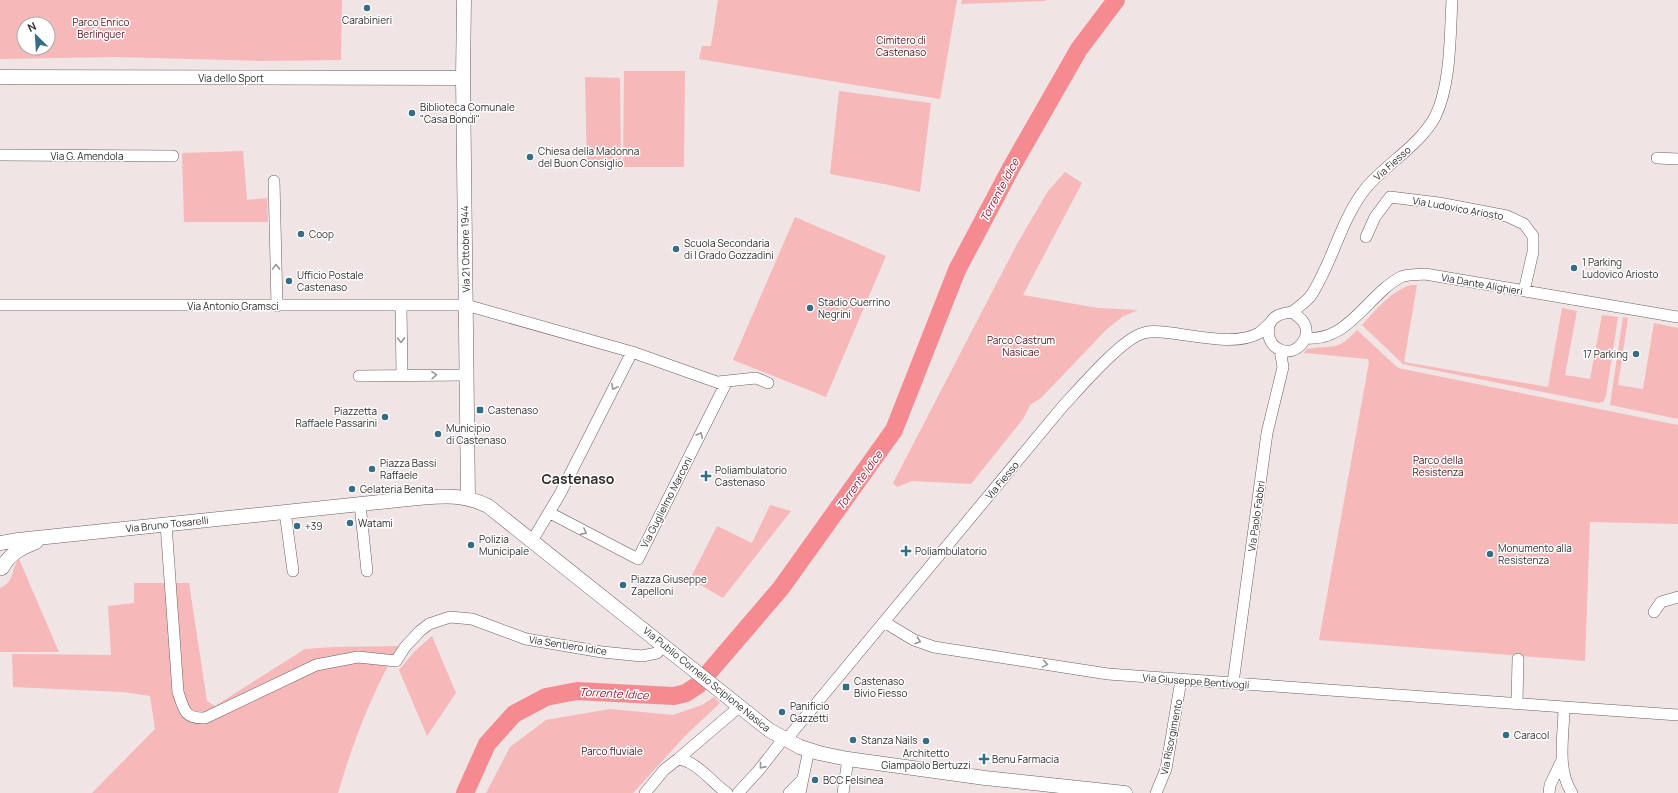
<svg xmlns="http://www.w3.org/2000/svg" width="1678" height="793" font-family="Manrope,sans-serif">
	<rect width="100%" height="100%" fill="#f1e4e4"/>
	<path fill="#f6b8b9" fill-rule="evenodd" d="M0,0H342L341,60L261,61L116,57L0,59ZM24,24H48V48H24Z
		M718,0H957L940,99L699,59L702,46H711Z
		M962,0H1046L1045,1L961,4Z
		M624,71H685L684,167H623Z
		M585,77L620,78L621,169L587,168Z
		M839,91L931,103L920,192L889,185L830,174Z
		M243,151L247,200L267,198L268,222H184L182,153Z
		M1065,172L1082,183L1023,295L1098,308L1138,310L1122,317L1106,330L1041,398L1030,405L1023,419L971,484L912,481L897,487L893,483L1017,244L1048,191Z
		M795,217L886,256L826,397L733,360Z
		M1411,285H1417L1404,362L1548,387L1562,308L1577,311L1565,375L1590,379L1602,315L1618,317L1606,396L1603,402L1598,403L1403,364L1362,325C1376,310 1391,291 1411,285Z
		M1623,317L1628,318L1618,385L1643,389L1654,323L1678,328V419L1610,405Z
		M1357,330L1398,368L1678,425V524L1590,522L1585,661L1319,640L1369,362L1368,359L1304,353L1307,349C1333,344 1336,353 1357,330Z
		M770,505L791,511L723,598L690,579L717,526L752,543Z
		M19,559L59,652H0V588C16,581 10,569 19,559Z
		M134,583H189L207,701L215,706L305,649L334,647L399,646C372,692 353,742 338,793H92L155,729L150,696L123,692L13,687L12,654L111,655L108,606L134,603Z
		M432,636L456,693L427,736L399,670L414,652Z
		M714,697L720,703L685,736L633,793H486L510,747L546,720L610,709L673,715L702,705Z"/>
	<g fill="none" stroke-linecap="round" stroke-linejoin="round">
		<path stroke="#f58b90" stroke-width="18" d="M465,793L487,744L514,714L546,697L577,691L674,696L686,693L698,685L781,588L894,430L957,270L1011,168L1079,49L1116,0"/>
		<defs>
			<path id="minor" d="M0,155L173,156
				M1657,158L1678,159
				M274,181L277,306
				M1366,237L1375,217L1390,197L1439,203L1507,216L1524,224L1533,236V252L1524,291
				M0,305H466L632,352L725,385L638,559L550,513
				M401,305L402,375
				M1292,312C1298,307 1308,301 1312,294C1333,261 1341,219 1366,188C1387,163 1419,146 1435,117C1451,85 1450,35 1452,0
				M1292,312C1296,315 1301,318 1304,323C1312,337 1297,356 1281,350C1266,345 1264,323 1277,316C1282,313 1287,313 1292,312Z
				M1305,338C1348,343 1368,294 1401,277C1407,274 1418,275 1425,274L1678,317
				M359,376L467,375
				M718,382L756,378L768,383
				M360,504L367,571
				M285,512L293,571
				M166,524L178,692C184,709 184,719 205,718L316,665L358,657L396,661L405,647L420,631L429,624L450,617L472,619L526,639L602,652L642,656L657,653L664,645
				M532,541L560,494L632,352
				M1654,612L1661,602L1678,597
				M884,622L914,640L934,647L1108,674L1564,707
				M1233,683L1267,433L1283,367L1280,350
				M1517,703L1518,659
				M786,740L1063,406C1080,388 1120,341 1141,334C1150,330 1161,332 1171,333C1196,336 1237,346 1259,333C1263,330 1267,326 1270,323
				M678,759L739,707
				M645,793L664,770L678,759C697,761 712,783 727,793
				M738,793L759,770L784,738
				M789,793L802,780
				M800,793L809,749
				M843,793L848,759
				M1156,793L1166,769L1181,680
				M1549,793L1550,785L1562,760
				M1572,793C1556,769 1564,735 1564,707L1678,715"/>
			<path id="tertiary" d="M464,0L463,78L468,498
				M0,77L463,78
				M0,543L18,540L418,498C444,496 463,494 488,506L769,730L800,747L819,753L848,759L985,778L1125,793
				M2,568C10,553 21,548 36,542"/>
		</defs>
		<use href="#minor" stroke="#695f5f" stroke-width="12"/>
		<use href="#tertiary" stroke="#695f5f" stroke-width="15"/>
		<use href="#minor" stroke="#fff" stroke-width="11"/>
		<use href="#tertiary" stroke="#fff" stroke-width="14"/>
	</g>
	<defs><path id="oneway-chevron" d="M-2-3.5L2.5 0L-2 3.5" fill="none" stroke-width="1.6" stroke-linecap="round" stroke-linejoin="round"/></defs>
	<g stroke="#999696">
		<use href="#oneway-chevron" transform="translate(276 267) rotate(-92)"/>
		<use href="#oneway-chevron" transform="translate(401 340) rotate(89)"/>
		<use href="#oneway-chevron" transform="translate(434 375) rotate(-1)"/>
		<use href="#oneway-chevron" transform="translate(614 387) rotate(117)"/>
		<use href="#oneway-chevron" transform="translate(700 435) rotate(-64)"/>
		<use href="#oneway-chevron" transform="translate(584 532) rotate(28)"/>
		<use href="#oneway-chevron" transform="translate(918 641) rotate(20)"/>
		<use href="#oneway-chevron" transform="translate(1045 664) rotate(9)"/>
		<use href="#oneway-chevron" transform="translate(762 766) rotate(129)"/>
	</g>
	<g fill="#336e86" stroke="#fff" stroke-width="1.5">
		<circle cx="367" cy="8" r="4"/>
		<circle cx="412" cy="113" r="4"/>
		<circle cx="530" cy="157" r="4"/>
		<circle cx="301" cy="234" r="4"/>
		<circle cx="676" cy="249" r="4"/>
		<circle cx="1574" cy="268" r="4"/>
		<circle cx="289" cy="281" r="4"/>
		<circle cx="810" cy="308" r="4"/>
		<circle cx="1636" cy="354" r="4"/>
		<rect x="476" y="406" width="8" height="8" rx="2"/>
		<circle cx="385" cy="417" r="4"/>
		<circle cx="438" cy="434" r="4"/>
		<circle cx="372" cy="469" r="4"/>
		<path d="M704 470h4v4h4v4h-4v4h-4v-4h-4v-4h4z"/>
		<circle cx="352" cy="489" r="4"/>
		<circle cx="350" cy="523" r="4"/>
		<circle cx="297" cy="526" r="4"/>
		<circle cx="471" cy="545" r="4"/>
		<path d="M904 545h4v4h4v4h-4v4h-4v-4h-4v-4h4z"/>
		<circle cx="1490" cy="554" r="4"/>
		<circle cx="623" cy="585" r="4"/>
		<rect x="842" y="683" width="8" height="8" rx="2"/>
		<circle cx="782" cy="712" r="4"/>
		<circle cx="1506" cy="735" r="4"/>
		<circle cx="853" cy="740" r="4"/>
		<circle cx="926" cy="741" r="4"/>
		<path d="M982 753h4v4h4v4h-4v4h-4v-4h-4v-4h4z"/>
		<circle cx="815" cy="780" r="4"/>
	</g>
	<g text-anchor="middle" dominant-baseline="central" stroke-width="3" stroke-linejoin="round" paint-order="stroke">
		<g font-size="10" fill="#332e2e" stroke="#fff" text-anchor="start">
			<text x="367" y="20" text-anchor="middle">Carabinieri</text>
			<text x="420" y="107">Biblioteca Comunale<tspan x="420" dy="12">"Casa Bondi"</tspan></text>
			<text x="538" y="151">Chiesa della Madonna<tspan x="538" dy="12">del Buon Consiglio</tspan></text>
			<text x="309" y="234">Coop</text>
			<text x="684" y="243">Scuola Secondaria<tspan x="684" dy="12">di I Grado Gozzadini</tspan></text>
			<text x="1582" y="262">1 Parking<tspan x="1582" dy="12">Ludovico Ariosto</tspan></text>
			<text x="297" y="275">Ufficio Postale<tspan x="297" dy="12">Castenaso</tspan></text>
			<text x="818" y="302">Stadio Guerrino<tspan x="818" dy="12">Negrini</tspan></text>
			<text x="1628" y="354" text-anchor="end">17 Parking</text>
			<text x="488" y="410">Castenaso</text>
			<text x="377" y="411" text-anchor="end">Piazzetta<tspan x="377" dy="12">Raffaele Passarini</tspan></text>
			<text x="446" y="428">Municipio<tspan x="446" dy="12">di Castenaso</tspan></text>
			<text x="380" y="463">Piazza Bassi<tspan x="380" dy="12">Raffaele</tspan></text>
			<text x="715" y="470">Poliambulatorio<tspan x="715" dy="12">Castenaso</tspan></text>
			<text x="360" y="489">Gelateria Benita</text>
			<text x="358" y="523">Watami</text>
			<text x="305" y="526">+39</text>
			<text x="479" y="539">Polizia<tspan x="479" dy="12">Municipale</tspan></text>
			<text x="1498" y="548">Monumento alla<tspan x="1498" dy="12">Resistenza</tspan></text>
			<text x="915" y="551">Poliambulatorio</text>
			<text x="631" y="579">Piazza Giuseppe<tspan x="631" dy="12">Zapelloni</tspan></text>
			<text x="854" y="681">Castenaso<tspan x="854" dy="12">Bivio Fiesso</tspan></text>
			<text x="790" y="706">Panificio<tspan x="790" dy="12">Gazzetti</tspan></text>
			<text x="1514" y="735">Caracol</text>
			<text x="861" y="740">Stanza Nails</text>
			<text x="926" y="753" text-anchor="middle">Architetto<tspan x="926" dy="12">Giampaolo Bertuzzi</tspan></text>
			<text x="992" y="759">Benu Farmacia</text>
			<text x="823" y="780">BCC Felsinea</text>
		</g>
		<g font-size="10" fill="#53121b" stroke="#fff">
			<text x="101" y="22">Parco Enrico<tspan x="101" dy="12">Berlinguer</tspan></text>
			<text x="901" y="40">Cimitero di<tspan x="901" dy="12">Castenaso</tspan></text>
			<text x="1021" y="340">Parco Castrum<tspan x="1021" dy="12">Nasicae</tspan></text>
			<text x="1438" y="460">Parco della<tspan x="1438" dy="12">Resistenza</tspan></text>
			<text x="612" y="751">Parco fluviale</text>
		</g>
		<g font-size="10" fill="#332e2e" stroke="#fff">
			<text x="231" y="78">Via dello Sport</text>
			<text x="87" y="156">Via G. Amendola</text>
			<text transform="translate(1392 163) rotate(-42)">Via Fiesso</text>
			<text transform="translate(1458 208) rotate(10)">Via Ludovico Ariosto</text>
			<text transform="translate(465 249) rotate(-91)">Via 21 Ottobre 1944</text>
			<text transform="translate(1482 284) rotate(10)">Via Dante Alighieri</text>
			<text x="233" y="306">Via Antonio Gramsci</text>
			<text transform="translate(1002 480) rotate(-50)">Via Fiesso</text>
			<text transform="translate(666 502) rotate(-63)">Via Guglielmo Marconi</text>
			<text transform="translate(1256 516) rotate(-82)">Via Paolo Fabbri</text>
			<text transform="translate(167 524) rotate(-6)">Via Bruno Tosarelli</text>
			<text transform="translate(568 645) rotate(9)">Via Sentiero Idice</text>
			<text transform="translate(707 679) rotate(39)">Via Publio Cornelio Scipione Nasica</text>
			<text transform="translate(1196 681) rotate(4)">Via Giuseppe Bentivogli</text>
			<text transform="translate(1171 737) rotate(-79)">Via Risorgimento</text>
		</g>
		<g font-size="11" font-style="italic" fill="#95172e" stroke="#fff">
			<text transform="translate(999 190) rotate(-62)">Torrente Idice</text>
			<text transform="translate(859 480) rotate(-54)">Torrente Idice</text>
			<text transform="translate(614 693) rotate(3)">Torrente Idice</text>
		</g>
		<g font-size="14" font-weight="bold" fill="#332e2e" stroke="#fff">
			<text x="578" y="478">Castenaso</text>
		</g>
	</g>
	<g transform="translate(36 36) rotate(335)"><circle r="19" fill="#ffffff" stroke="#adabab"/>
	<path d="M0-3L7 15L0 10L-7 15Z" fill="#336e86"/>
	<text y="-6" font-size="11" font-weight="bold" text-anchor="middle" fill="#332e2e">N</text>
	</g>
</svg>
